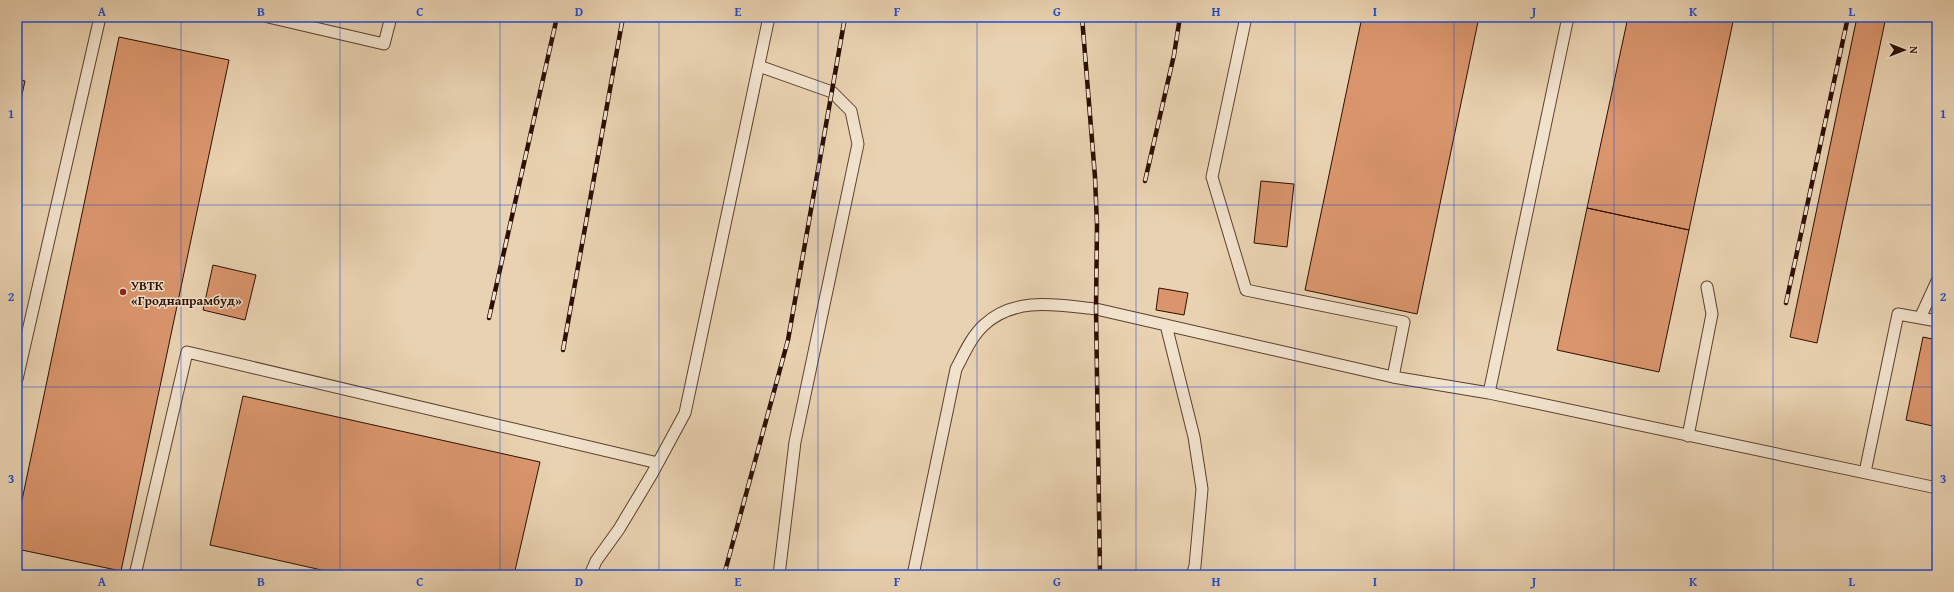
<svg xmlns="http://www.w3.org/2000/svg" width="1954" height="592" font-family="'Gentium Book Plus',serif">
	<rect width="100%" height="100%" fill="#e9d2b1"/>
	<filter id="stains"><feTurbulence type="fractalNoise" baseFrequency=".005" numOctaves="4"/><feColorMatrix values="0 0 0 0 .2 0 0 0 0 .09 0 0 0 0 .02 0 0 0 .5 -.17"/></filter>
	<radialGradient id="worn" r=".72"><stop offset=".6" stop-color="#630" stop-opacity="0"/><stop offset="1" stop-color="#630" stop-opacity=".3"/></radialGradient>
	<path fill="#da956c" stroke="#2d0e01" d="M1362,17H1479L1417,314L1305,290Z
		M1628,17H1734L1689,230L1587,208Z
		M1857,17H1886L1817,343L1790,337Z
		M119,37L229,60L121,571L17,549V524Z
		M17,79L25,81L17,117Z
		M1261,181L1294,184L1287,247L1254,243Z
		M1587,208L1689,230L1659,372L1557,350Z
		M213,265L256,275L245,320L203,310Z
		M1159,288L1188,293L1184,315L1156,310Z
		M1923,337L1937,340V427L1906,420Z
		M243,396L540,462L514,575H344L210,545Z"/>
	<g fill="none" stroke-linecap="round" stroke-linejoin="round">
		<defs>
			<path id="lane" d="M268,17L384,44L391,17
				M1246,17L1212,177L1246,290L1404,322L1393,377
				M759,66L832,92L851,111L858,144L795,442L779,575
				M1920,318L1937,281
				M1166,325L1194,437L1202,489L1195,566L1192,575
				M17,379L100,17
				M1489,393L1937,488
				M1688,436L1712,314L1707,287
				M1865,472L1898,314L1937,321
				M135,575L187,352L658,463
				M590,575L596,561L619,529L652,474L685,413L769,17
				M913,575L956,369C964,354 971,337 984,325C1015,296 1058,305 1096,309L1393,377L1489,393L1568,17"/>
		</defs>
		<use href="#lane" stroke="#5c3f2d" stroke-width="13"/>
		<use href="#lane" stroke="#f1e2cc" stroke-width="11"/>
		<defs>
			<path id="rail" d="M1082,17L1095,177L1097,225L1096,309L1100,575
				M1145,181L1174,55L1180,17
				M1786,303L1848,17
				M489,318L557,17
				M563,350L623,17
				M724,575L788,340L845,17"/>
		</defs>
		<use href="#rail" stroke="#2d0e01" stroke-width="4.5"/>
		<use href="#rail" stroke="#f1e2cc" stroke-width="3" stroke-dasharray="9" stroke-linecap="butt"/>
	</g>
	<path fill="none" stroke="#1d4ed8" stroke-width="1" stroke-opacity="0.55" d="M181,17V575M340,17V575M500,17V575M659,17V575M818,17V575M977,17V575M1136,17V575M1295,17V575M1454,17V575M1614,17V575M1773,17V575M17,205H1937M17,387H1937"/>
	<circle fill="#8f2418" stroke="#f1e2cc" stroke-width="1.5" cx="123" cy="292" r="4"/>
	<g text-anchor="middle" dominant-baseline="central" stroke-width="3" stroke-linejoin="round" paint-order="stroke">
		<g font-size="13" font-weight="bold" fill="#2d0e01" stroke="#f1e2cc" text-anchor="start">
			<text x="131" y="285">УВТК<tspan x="131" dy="15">«Гроднапрамбуд»</tspan></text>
		</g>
	</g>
	<rect width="1954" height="592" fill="none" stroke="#e9d2b1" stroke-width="44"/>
	<g transform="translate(1904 50) rotate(90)" stroke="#f1e2cc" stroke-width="3" paint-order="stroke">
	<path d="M0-3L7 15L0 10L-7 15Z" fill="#2d0e01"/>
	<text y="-6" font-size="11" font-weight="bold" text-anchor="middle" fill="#2d0e01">N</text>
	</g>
	<rect x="22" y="22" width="1910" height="548" fill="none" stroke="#1d4ed8" stroke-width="1.5"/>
	<g font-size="13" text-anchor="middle" font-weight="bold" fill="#1d4ed8">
		<text x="102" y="16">A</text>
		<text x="261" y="16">B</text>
		<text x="420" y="16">C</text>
		<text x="579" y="16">D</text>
		<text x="738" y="16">E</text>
		<text x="897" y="16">F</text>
		<text x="1057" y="16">G</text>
		<text x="1216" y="16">H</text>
		<text x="1375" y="16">I</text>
		<text x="1534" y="16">J</text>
		<text x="1693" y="16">K</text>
		<text x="1852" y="16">L</text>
		<text x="11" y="118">1</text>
		<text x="1943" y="118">1</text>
		<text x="11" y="301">2</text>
		<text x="1943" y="301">2</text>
		<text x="11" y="483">3</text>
		<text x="1943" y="483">3</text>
		<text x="102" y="586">A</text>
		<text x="261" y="586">B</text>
		<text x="420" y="586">C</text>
		<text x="579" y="586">D</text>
		<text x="738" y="586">E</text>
		<text x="897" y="586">F</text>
		<text x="1057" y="586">G</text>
		<text x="1216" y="586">H</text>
		<text x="1375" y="586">I</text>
		<text x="1534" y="586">J</text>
		<text x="1693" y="586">K</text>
		<text x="1852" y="586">L</text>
	</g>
	<rect width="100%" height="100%" filter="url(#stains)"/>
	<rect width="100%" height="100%" fill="url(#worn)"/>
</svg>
